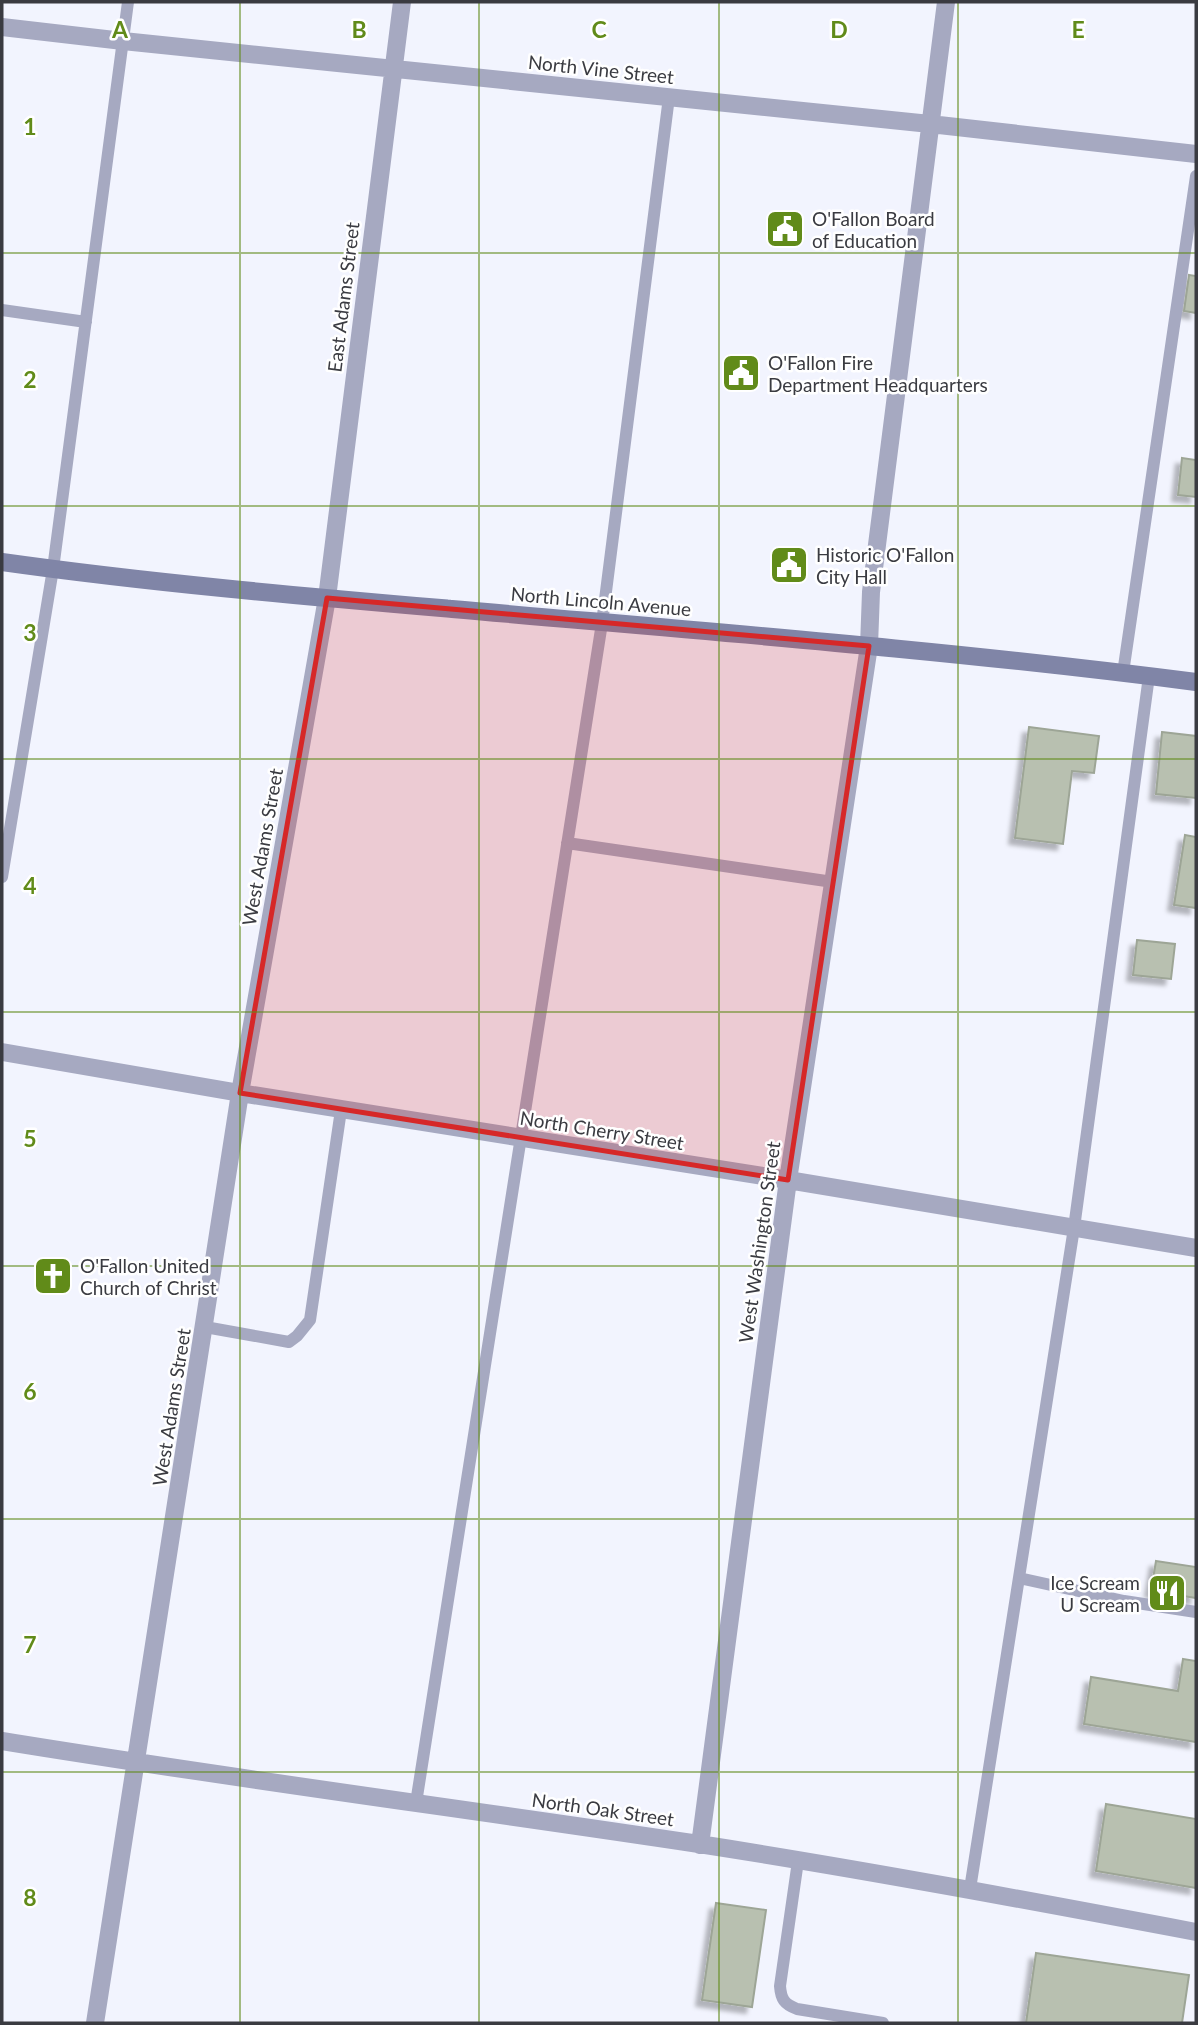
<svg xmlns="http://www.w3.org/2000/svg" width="1198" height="2025" font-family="Lato,sans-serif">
	<defs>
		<filter id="shadow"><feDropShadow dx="-6" dy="6" stdDeviation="2" flood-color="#0004"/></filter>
	</defs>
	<rect width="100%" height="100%" fill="#f2f4fe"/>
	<path fill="#b8c0b0" stroke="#9da596" stroke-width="2" filter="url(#shadow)" d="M1189,275L1196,276V313L1184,311Z
		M1182,458L1196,460V497L1178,495Z
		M1029,727L1099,736L1094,773L1072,771L1063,844L1015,838Z
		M1162,732L1196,736V798L1156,794Z
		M1185,835L1196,837V908L1174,905Z
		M1137,940L1175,944L1171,979L1133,975Z
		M1156,1561L1196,1567V1598L1151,1591Z
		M1183,1659L1196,1661V1742L1084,1724L1091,1677L1178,1691Z
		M1106,1804L1196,1819V1888L1096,1871Z
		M716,1903L766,1910L752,2007L702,2000Z
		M1036,1953L1189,1975L1182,2023H1026Z"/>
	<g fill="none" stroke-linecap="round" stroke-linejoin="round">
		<path stroke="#a6a9c1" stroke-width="12" d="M2,310L86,322
			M1123,673L1196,176
			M567,843L833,882
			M2,877L53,569L128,2
			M205,1327L289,1342L297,1336L310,1320L341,1110
			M1019,1578L1124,1601L1196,1612
			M416,1803L602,623L669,97
			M798,1861L780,1986C781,1999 784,2004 797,2009L883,2023
			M970,1889L1074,1228L1149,676"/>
		<path stroke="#a6a9c1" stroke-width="18" d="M2,27L123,41L930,124L1196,154
			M2,1052L240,1093L788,1180L1196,1248
			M2,1741C234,1779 467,1809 699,1844C866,1870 1031,1901 1196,1932
			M700,1845L788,1180L869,646L871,592L946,2
			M95,2023L240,1093L327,598L402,2"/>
		<path stroke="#8085a7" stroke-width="18" d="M2,562C151,583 302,596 452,609C700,631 949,650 1196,682"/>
	</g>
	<path fill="#d62828" fill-opacity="0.2" stroke="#d62828" stroke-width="5" stroke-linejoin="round" d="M327,598L869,646L788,1180L240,1093Z"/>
	<path fill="none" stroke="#618b19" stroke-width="2" stroke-opacity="0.55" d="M240,2V2023M479,2V2023M719,2V2023M958,2V2023M2,253H1196M2,506H1196M2,759H1196M2,1012H1196M2,1266H1196M2,1519H1196M2,1772H1196"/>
	<defs>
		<symbol id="civic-square" viewBox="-11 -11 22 22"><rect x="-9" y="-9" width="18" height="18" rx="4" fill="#618b19" stroke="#fff"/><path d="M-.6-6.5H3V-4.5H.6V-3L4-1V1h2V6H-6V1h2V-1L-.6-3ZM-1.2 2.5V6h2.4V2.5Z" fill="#fff"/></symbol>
		<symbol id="church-square" viewBox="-11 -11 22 22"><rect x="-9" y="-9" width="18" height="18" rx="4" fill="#618b19" stroke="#fff"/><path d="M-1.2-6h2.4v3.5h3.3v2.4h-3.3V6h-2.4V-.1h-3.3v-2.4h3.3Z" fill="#fff"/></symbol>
		<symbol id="restaurant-square" viewBox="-11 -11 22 22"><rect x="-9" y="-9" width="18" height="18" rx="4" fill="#618b19" stroke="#fff"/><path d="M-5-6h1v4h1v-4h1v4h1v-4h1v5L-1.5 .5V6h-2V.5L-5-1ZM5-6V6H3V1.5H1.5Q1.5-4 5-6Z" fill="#fff"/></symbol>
	</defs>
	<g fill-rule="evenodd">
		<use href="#civic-square" x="763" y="207" width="44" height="44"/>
		<use href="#civic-square" x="719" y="351" width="44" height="44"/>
		<use href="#civic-square" x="767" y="543" width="44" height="44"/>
		<use href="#church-square" x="31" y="1254" width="44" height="44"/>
		<use href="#restaurant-square" x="1145" y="1571" width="44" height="44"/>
	</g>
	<g text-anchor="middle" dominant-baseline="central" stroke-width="5" stroke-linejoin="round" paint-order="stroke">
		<g font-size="19" fill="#3a3b41" stroke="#fff">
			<text transform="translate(601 69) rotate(6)">North Vine Street</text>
			<text transform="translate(343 297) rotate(-83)">East Adams Street</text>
			<text transform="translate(601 601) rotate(5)">North Lincoln Avenue</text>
			<text transform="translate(262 847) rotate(-80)">West Adams Street</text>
			<text transform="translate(602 1130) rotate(9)">North Cherry Street</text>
			<text transform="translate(759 1242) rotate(-82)">West Washington Street</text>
			<text transform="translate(171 1407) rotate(-81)">West Adams Street</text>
			<text transform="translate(603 1809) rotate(8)">North Oak Street</text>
		</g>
		<g font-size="19" fill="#3a3b41" stroke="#fff" text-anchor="start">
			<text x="812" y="218">O'Fallon Board<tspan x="812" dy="22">of Education</tspan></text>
			<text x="768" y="362">O'Fallon Fire<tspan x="768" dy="22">Department Headquarters</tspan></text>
			<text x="816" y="554">Historic O'Fallon<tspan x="816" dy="22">City Hall</tspan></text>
			<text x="80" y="1265">O'Fallon United<tspan x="80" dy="22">Church of Christ</tspan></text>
			<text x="1140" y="1582" text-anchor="end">Ice Scream<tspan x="1140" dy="22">U Scream</tspan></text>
		</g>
	</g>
	<g font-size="23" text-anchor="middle" font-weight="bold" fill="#618b19" stroke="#fff" stroke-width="5" stroke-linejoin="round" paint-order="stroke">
		<text x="120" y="38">A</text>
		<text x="359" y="38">B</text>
		<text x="599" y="38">C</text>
		<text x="839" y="38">D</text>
		<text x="1078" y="38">E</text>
		<text x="30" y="135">1</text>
		<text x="30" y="388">2</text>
		<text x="30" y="641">3</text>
		<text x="30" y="894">4</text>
		<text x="30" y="1147">5</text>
		<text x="30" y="1400">6</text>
		<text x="30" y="1653">7</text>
		<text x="30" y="1906">8</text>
	</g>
	<rect width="1198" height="2025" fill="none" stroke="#3a3b41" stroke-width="7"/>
</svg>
